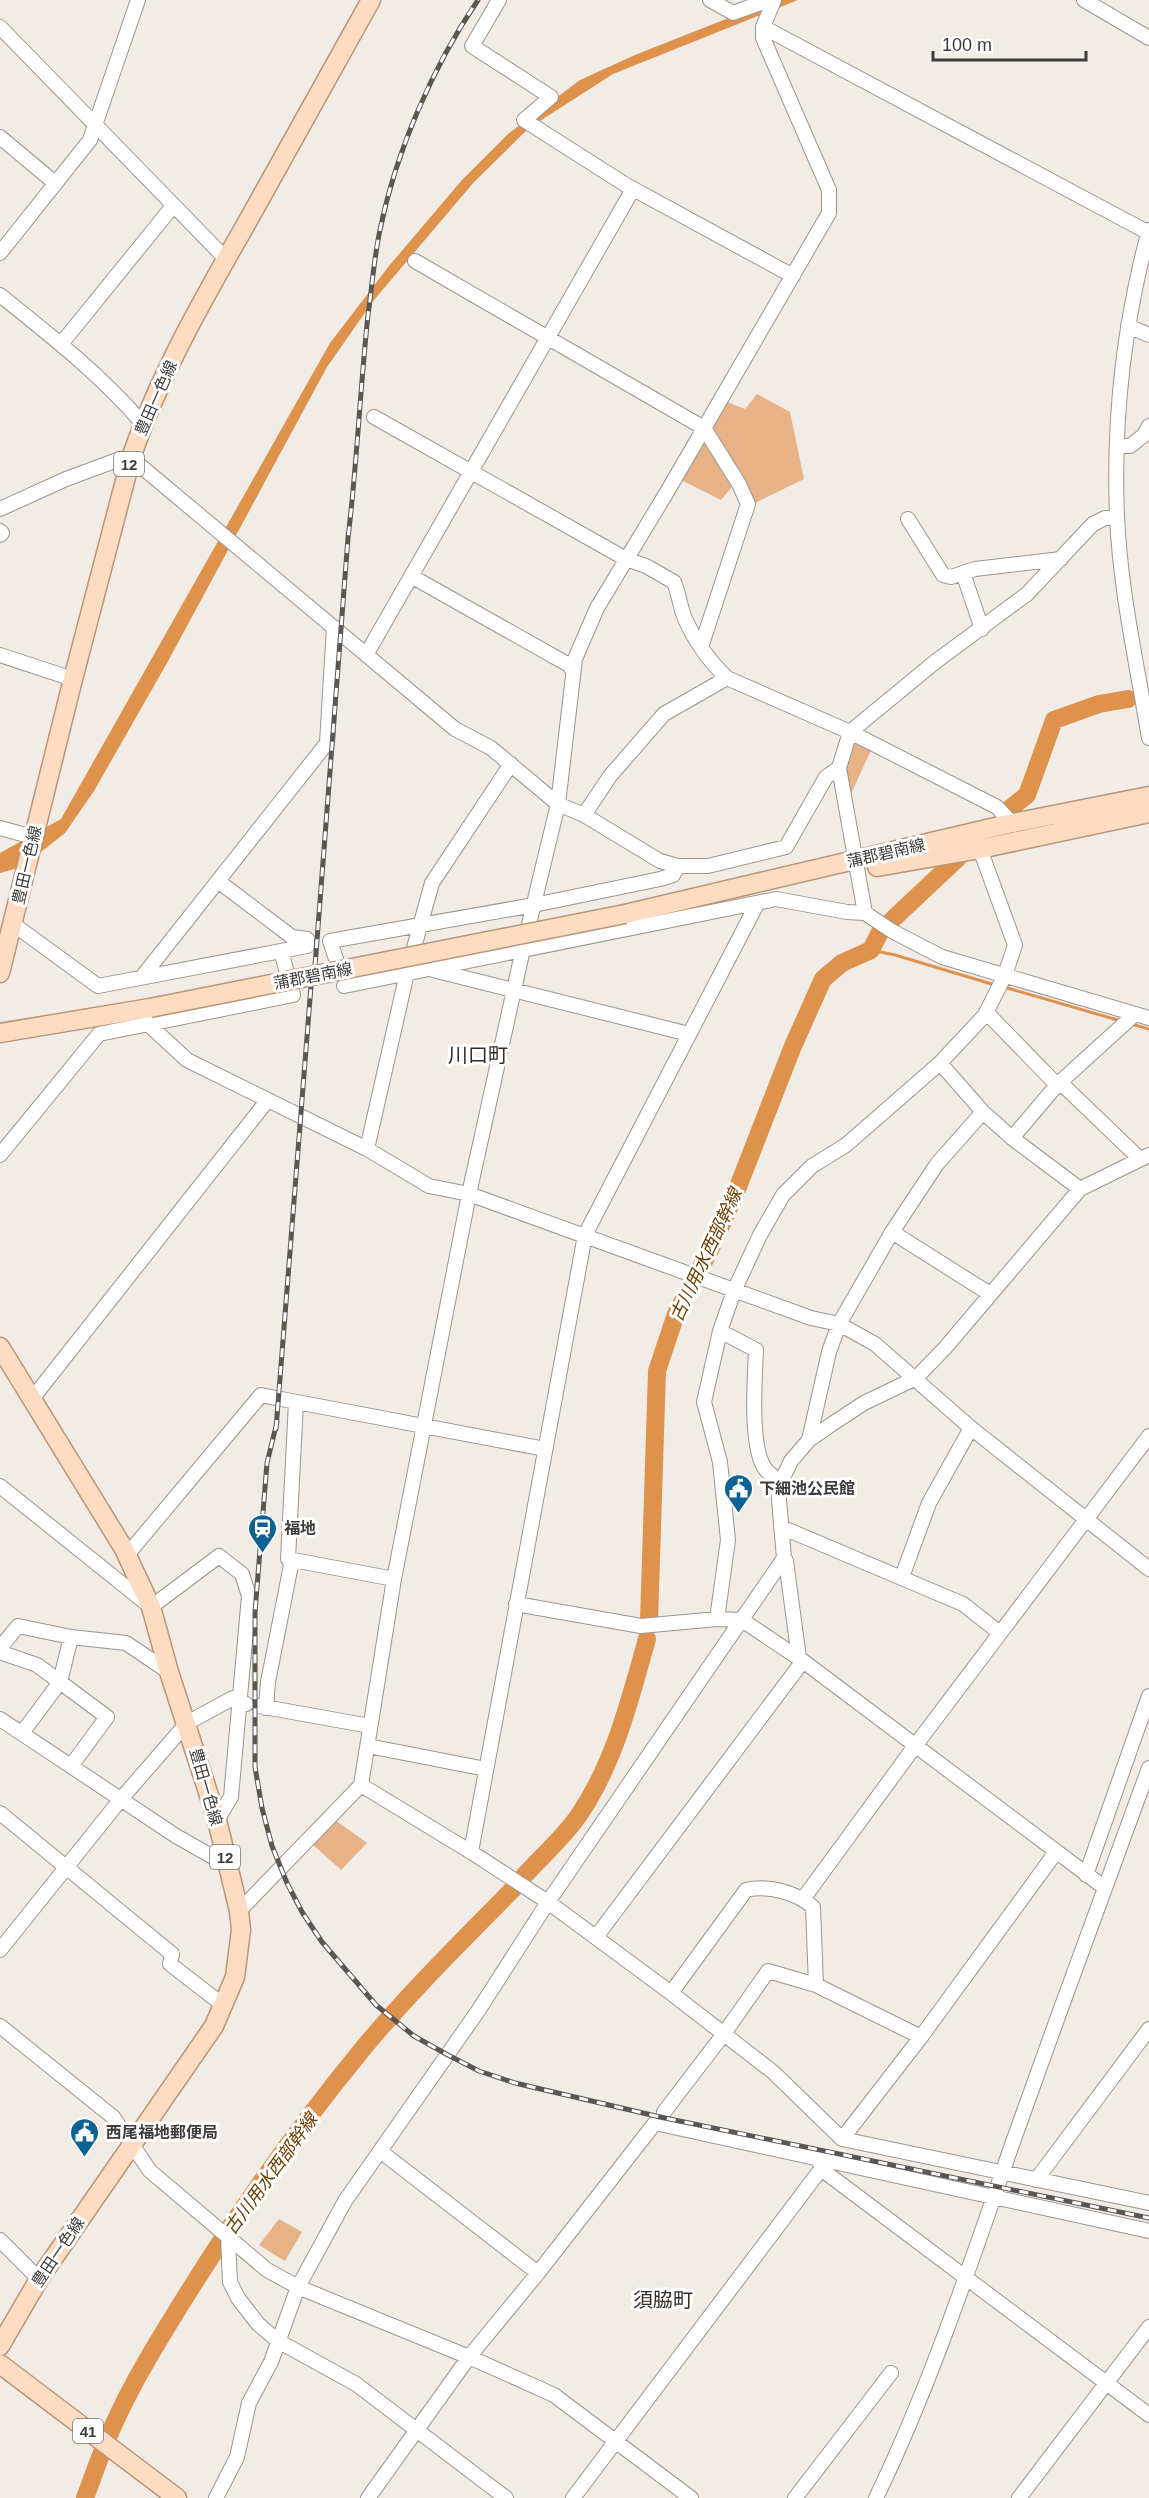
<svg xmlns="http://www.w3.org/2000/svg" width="1149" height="2498" font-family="Arial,'Noto Sans JP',sans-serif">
	<rect width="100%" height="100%" fill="#f2ece7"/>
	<path fill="#e7b386" d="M757,394L790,412L804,479L753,504L710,429L725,401L745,409Z
		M704,434L735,483L721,500L679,479Z
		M852,737L872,748L850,796L845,755Z
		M335,1820L367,1843L341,1870L312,1844Z
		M279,2219L302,2232L285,2261L259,2245Z"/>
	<path fill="#de924b" d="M774,0H798L613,74L529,128L474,182L374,300L327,367L167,663L94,791L65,833L22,867L0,873V853L61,819L330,343L389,266L462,180L508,134L580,80L635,55Z"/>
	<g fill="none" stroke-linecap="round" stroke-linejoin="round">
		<path stroke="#de924b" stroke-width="3" d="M871,950L895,955L995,985
			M1004,987L1121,1021
			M1131,1024L1149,1029"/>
		<path stroke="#de924b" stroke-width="18" d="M1008,810L1027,795L1054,720L1099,704L1128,699
			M892,920L958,858
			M649,1621L657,1371L676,1314L710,1250L734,1197L793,1046L823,979L842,963L871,950L880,932
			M523,1877C541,1857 564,1837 579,1815C615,1762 630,1699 647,1639
			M85,2498C94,2474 102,2450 113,2426C133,2381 160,2338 186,2296C240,2209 300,2125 365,2046C412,1990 463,1940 514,1888"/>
		<defs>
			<path id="minor" d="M499,0L472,46L551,97L524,120L626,185L793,276
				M710,0L733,13L769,0
				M774,0L763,27L1149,233
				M1084,0L1149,38
				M0,27L226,259
				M0,137L55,183
				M1149,230C1124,323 1113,419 1117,516C1120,590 1137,664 1149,738
				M0,253L90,140L138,0
				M415,261L704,428L739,484L748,504L701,647
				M0,295C50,335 101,375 143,424
				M1128,326L1149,335
				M61,344L173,206
				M374,417L626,559L646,566L674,582C679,594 680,607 685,619C695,641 709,661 727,678L850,732L997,807L1008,819V824
				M1118,446H1130L1144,435L1149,426
				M0,509L66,479L120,459L131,458L455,729L491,748L558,804L584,815L660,861L678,866H708L786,847L826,777L839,768L850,732L935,662L1027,594L1093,524L1105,518H1117
				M908,519L943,575L951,577L975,569L1061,559
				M0,531L2,533L0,535
				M963,573L982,629
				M411,576L569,665L573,671
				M0,655L73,679
				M366,655L633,189
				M839,768L865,913
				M584,815L610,776L664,714L727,678
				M0,828L33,837
				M13,924L98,986L307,946V939L292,937L218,881
				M337,962L330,941L534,905L660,879L673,875L678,866
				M433,970L689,1034
				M142,977L327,743L334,627
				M344,986L776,899L847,912L865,913L892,931L942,957L1149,1018
				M986,1012L1057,1085L1065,1087L1140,1159
				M148,1024L187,1060L367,1149L429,1186L469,1194L811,1318L839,1324L875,1344L971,1428L1149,1569
				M940,1063L983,1112L1012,1138L1080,1189
				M1012,1138L1057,1085L1135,1014
				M367,1149L407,973L432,883L511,764
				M0,1155L99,1034L293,995L281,951
				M892,1232L990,1294
				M32,1399L267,1101
				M281,1399L545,1449
				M296,1402L288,1559L394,1579
				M809,1440L829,1352L839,1324L892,1232L937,1164L983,1112
				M780,1482C775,1478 770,1474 766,1470C749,1448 755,1378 756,1350L720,1331L734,1291L760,1235L783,1195L812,1166L846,1145L940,1063L985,1015L1005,975L1015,945L980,849
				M0,1486L151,1607L219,1556L242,1574L249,1596L231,1797L217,1820
				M781,1527L963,1604L1000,1633
				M127,1555L261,1395L276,1398
				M784,1558L786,1561L799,1658
				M902,1577L929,1503L971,1428
				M516,1604L641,1626L717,1619L742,1620L803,1661L1105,1888
				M717,1619L728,1540L720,1462L704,1402L720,1331
				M71,1637L60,1682L107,1717L71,1766
				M0,1648L18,1626L71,1637L126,1643L169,1672
				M0,1652L37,1665L60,1682L22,1733
				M259,1706L370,1726
				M266,1708L268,1682L292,1560
				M0,1719L176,1836L227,1865
				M368,1746L486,1769
				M361,1785L471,1852L548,1902L671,1993L773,2072L842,2139L1149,2203
				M0,1813L172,1954L170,1964L223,2005
				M471,1852L585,1235L757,904
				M1086,1875L1149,1696
				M803,1899L915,1746L1149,1436
				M239,1911L361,1785L394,1579L469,1194L523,949L558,804L575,659L597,608L667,492L829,213V190L763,38V27
				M596,1937L803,1661
				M0,1950L121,1799L187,1723L233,1698L239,1699L246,1704
				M671,1993L746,1890C768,1885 796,1892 813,1907L816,1985
				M0,2026L113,2117L150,2171L267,2270L298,2287L469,2357L554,2395L691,2498
				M664,2112L723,2035L768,1971L816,1985L921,2037
				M842,2139L921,2037L1056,1852
				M380,2151L538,2273
				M820,2161L821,2169L1149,2415
				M1036,2180L1149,2029
				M228,2237L230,2282L238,2298L258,2324L278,2341L356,2384L506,2498
				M0,2240L39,2279
				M216,2498L237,2457L249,2403L271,2362L298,2287L345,2201L478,2011L548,1902L784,1558L778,1488L791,1461L809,1440L832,1424L864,1403L916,1378L945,1348L1080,1189L1149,1155
				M368,2498L469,2357L538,2273L655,2123L1149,2231
				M573,2498L821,2169
				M795,2498L891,2373
				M876,2498C932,2382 972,2259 1014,2139C1058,2015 1104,1891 1149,1768
				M1019,2498L1149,2327"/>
			<path id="major" d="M877,867L980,849L1149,813
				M625,914L1008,824L1149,796
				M0,973L73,679L131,458C159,376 202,301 245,226C287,150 329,75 371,0
				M0,1033L150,1008
				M0,1347L124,1549L151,1607L169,1672L217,1820L239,1911L241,1930L235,1977L214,2026L39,2279L0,2346
				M0,2364L177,2498"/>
		</defs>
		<use href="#minor" stroke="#9a9590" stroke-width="16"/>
		<use href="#major" stroke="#b99576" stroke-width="21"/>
		<use href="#minor" stroke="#fff" stroke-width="14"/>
		<use href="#major" stroke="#fddcc1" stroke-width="18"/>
		<defs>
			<path id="rail" d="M315,966L348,538C357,464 360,390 368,315C372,287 374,258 380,230C396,151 433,66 478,0
				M277,1422L267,1463L255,1612V1767L262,1808L272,1846L287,1883L302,1912L322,1942L376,2005L414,2036L446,2054L479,2071L515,2083L660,2117L1149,2218
				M276,1429L311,986"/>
		</defs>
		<use href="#rail" stroke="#595654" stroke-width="5"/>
		<use href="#rail" stroke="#fff" stroke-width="3" stroke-dasharray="9" stroke-linecap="butt"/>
		<defs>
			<path id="major-bridge" d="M150,1008L625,914"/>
		</defs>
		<use href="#major-bridge" stroke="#b99576" stroke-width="21" stroke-linecap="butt"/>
		<use href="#major-bridge" stroke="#fddcc1" stroke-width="18"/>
	</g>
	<defs>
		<symbol id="civic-pin" viewBox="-11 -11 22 30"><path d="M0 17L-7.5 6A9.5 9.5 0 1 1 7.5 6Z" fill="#0b6293" stroke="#fff"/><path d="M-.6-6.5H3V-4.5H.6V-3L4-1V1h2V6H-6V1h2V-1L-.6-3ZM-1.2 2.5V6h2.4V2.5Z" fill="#fff"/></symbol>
		<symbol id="station-pin" viewBox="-11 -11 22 30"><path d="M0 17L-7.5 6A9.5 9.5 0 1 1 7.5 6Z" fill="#0b6293" stroke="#fff"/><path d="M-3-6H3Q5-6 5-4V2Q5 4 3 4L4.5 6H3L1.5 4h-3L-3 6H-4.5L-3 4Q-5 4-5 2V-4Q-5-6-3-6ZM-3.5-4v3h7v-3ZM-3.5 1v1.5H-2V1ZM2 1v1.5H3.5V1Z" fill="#fff"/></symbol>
	</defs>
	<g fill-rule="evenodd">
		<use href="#civic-pin" x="722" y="1472" width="33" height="45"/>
		<use href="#station-pin" x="246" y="1512" width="33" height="45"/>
		<use href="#civic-pin" x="68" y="2116" width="33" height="45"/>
	</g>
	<g text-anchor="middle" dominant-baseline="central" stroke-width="6" stroke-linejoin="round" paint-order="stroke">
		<g fill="#fff" stroke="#787675" stroke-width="1.5">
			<rect x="114" y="452" width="30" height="24" rx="4.5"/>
			<rect x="210" y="1845" width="30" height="24" rx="4.5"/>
			<rect x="73" y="2419" width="30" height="24" rx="4.5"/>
		</g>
		<g font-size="15" font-weight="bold" fill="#3e3c3a">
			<text x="129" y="464">12</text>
			<text x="225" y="1857">12</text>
			<text x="88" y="2431">41</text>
		</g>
		<g font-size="16" fill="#3e3c3a" stroke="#fff">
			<text transform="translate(156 398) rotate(-66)">豊田一色線</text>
			<text transform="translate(886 853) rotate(-13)">蒲郡碧南線</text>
			<text transform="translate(27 865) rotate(-77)">豊田一色線</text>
			<text transform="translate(313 976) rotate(-11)">蒲郡碧南線</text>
			<text transform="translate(206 1787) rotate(74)">豊田一色線</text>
			<text transform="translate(58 2252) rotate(-56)">豊田一色線</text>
		</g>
		<g font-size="16" font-weight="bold" fill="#3e3c3a" stroke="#fff" text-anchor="start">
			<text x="759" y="1488">下細池公民館</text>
			<text x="284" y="1528">福地</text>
			<text x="106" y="2132">西尾福地郵便局</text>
		</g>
		<g font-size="18" font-style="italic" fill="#6d3c01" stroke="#fff">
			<text transform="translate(706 1255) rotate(-65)">古川用水西部幹線</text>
			<text transform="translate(271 2174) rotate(-54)">古川用水西部幹線</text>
		</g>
		<g font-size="20" fill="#302c28" stroke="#fff">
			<text x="478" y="1055">川口町</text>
			<text x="663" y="2300">須脇町</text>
		</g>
	</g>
	<path d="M933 51v9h153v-9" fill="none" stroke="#3e3c3a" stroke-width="3"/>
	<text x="942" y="51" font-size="18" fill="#3e3c3a" stroke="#ffffff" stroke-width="4.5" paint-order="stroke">100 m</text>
</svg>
